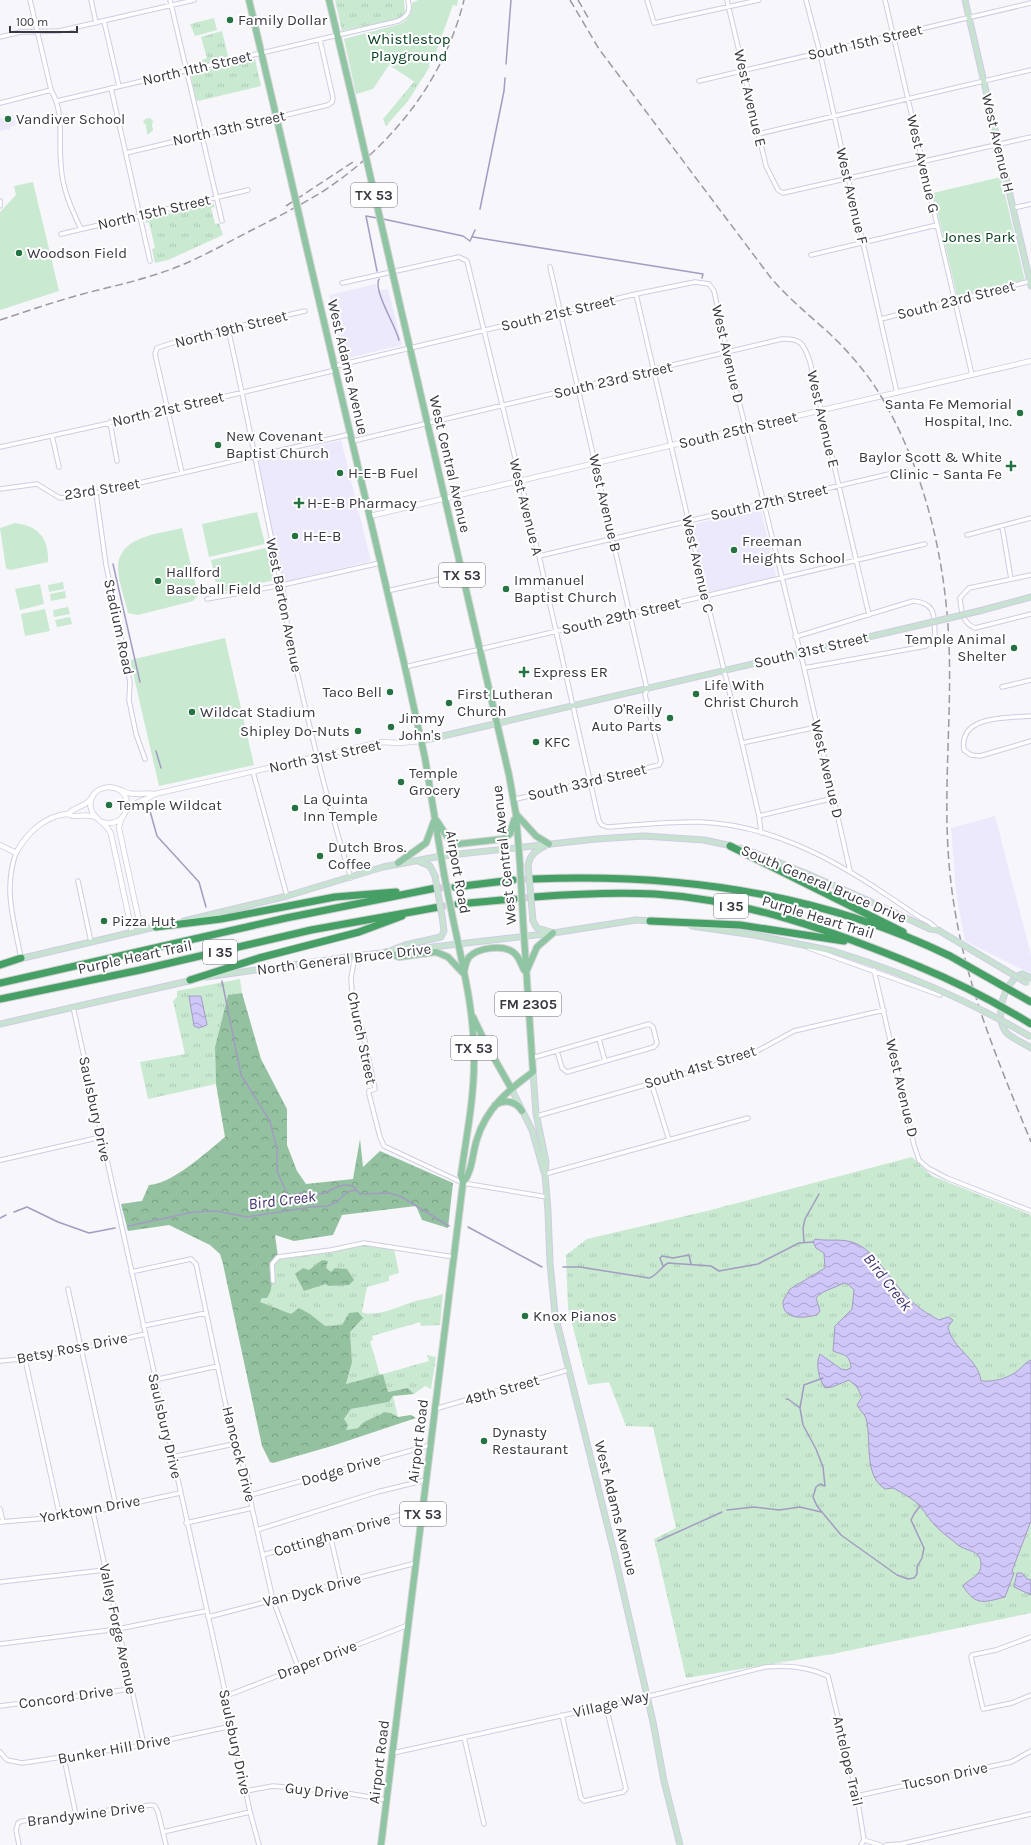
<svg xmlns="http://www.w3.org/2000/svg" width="1031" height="1845" font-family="Karla,sans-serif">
	<defs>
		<pattern id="grass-tufts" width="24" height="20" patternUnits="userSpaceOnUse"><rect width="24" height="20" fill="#c9e9d1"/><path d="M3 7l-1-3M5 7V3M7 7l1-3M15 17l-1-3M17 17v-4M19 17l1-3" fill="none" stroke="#adc8b5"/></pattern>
		<pattern id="forest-crowns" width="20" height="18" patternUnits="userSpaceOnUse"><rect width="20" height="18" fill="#94c2a0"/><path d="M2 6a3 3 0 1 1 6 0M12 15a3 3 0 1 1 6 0" fill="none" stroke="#7a9e84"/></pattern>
		<pattern id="water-waves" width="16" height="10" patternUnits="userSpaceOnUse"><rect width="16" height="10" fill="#d0c7f9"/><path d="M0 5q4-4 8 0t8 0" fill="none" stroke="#aaa2cb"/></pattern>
	</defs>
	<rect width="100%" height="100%" fill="#f7f6fb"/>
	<path fill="#ece9fc" d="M13,115L16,125L10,127V129L0,131V118Z
		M376,284L377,291L388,289L402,345L344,359L329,295Z
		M341,440L371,561L284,582L257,461Z
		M759,508L761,510L776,575L775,578L710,592L707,591L692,525Z
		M995,816L1031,955V974L965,941L956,893L951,828Z"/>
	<path fill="url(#grass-tufts)" d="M335,0H404L405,13L399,19L342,31Z
		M214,18L217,30L195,36L190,24Z
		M222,31L228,56L226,59L203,64L202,60L207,58L201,37Z
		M255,59L261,86L198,101L196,100L191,76L193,73Z
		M428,65L430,66L408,101L386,126L383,119Z
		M213,203L215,207L211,208L215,224L219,223L223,235L168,260L155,263L152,249L155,248L149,222L146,223L145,219Z
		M240,979L242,993L228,995L215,1047L216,1084L148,1099L140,1062L185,1054L173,1001L177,997V991Z
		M912,1157L932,1176L1031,1215V1613L832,1654L686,1678L654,1539L676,1528L653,1427L626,1426L609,1382L588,1385L568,1308L566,1255L587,1239L707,1211Z
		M364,1243L394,1249L399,1273L389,1276V1281L367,1287L362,1312L364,1313C381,1316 399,1306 416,1301C425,1299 434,1297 443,1294L440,1325L421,1326L420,1322L372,1336L373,1340L370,1341L380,1375L346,1384L352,1362L350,1332L358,1312L343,1349L260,1302L271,1282L272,1264L278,1257L331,1250Z
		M427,1355L436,1357L431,1389L425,1386L414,1394L408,1388L388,1392L383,1374L429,1361Z
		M393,1396L398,1417L391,1413L384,1412C375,1419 365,1418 358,1428L346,1430L344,1419L351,1409L389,1402Z"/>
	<path fill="url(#forest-crowns)" d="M242,993L261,1059L287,1109V1145L297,1171L306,1184L353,1179L360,1139L363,1167L380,1151L453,1183L448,1228L422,1220L416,1206L342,1215L333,1235L294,1241L275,1235L278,1257L272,1264L273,1281L271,1282V1290L267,1298H262L260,1302L291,1314L299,1308L310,1314L325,1326L342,1325L349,1313L358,1312L363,1318L350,1332L352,1362L346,1384L383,1374L388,1392L408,1388L414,1394L393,1396L389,1402L351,1409L344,1419L348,1425L346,1430L358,1428C365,1418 375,1419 384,1412L391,1413L398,1417L411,1415L416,1418L332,1446L273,1463L270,1462L262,1446L223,1264L220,1254L210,1245L169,1225L128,1231L121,1204L142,1201L149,1185C172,1184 207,1152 225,1137L216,1084L215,1047L228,995Z
		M322,1260L328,1261L326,1268L331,1272L335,1268L347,1269L354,1280L349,1285L328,1286L326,1284L304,1291L295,1274L303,1268L309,1270Z"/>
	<path fill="#c9e9d1" d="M418,0H458L457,6L453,5L436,52L418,84L389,65L373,89L356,94L344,39L400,24C411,18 411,14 412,3Z
		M150,118L153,121L152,125L153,130L149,134H147L146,125L143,122L145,119Z
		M1001,177L1025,281L957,296L933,193Z
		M33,182L59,291L0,310V212L16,195L14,186Z
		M257,512L265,544L209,557L202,524Z
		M15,523C39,526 49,539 48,562L10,570L6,568L0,528Z
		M182,528L198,595L193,601L138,615L128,613C125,600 118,580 118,568C118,536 159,534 182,528Z
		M266,548L274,580L218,593L211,560Z
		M63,582L64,589L49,592L48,585Z
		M40,584L44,604L20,610L15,589Z
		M65,591L66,598L51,601L50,594Z
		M68,607L70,614L54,617L53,610Z
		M45,609L50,631L25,636L21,614Z
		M70,617L72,624L57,627L55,620Z
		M225,638L254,765L159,786L130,660Z"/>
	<path fill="url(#water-waves)" stroke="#a39cc2" d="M189,996H201L207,1025L199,1028L194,1026Z
		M815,1239C830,1242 845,1237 859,1245C875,1254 883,1269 895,1283C907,1299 921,1311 939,1320L948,1317L953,1320L948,1327C953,1350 978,1358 981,1381C993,1382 1006,1379 1016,1372C1022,1368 1024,1363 1031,1360V1521L1012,1571L1014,1573L1005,1597C985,1602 976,1607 963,1586C969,1578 982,1577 981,1563C981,1550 965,1551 958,1545C950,1538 939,1531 932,1522C927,1516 923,1509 917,1503C910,1497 901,1492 893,1488L885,1489C863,1475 872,1441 866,1418C864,1414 860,1410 857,1405L862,1397L857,1387L849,1380L832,1387L825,1388C819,1379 815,1364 820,1354L841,1369L846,1370L851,1368C850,1354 843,1355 833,1351L835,1326L852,1309L854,1290L848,1284L843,1283C834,1289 824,1289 816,1298L820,1311L817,1315C803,1318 782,1321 783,1301L790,1289L825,1268L824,1253L816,1248L813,1242Z
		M1017,1573H1022L1027,1579L1031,1580V1595L1014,1587Z"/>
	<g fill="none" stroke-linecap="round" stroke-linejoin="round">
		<path stroke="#a39cc2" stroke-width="1.5" d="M506,64L511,0
			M480,209L504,91L505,78
			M383,219L463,236L470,241L475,230
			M473,237L703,274L702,278
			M377,271L366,216L377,218
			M379,279C373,291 396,326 399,340
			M113,564L140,682
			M156,751L161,768
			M148,804L157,836L199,882L206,907
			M222,981L241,1075L270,1121L277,1149V1171L288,1196L301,1193L312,1195L325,1193L339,1186L346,1185L353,1186L356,1189
			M14,1212L27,1207L58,1222L89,1233L115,1228
			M0,1218L6,1215
			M128,1226L194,1212L216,1211L247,1217L310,1207L328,1206L336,1202L347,1192L356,1190L360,1194L389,1193L400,1196L449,1226
			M468,1227L542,1267
			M804,1242L803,1228L805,1219L819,1194
			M663,1266L660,1258L662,1256L673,1258L689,1255L691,1264
			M563,1267H580L649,1278C657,1276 661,1267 668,1263L711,1266L719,1271L758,1264L799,1243L813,1242
			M823,1378L804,1385L800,1408L803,1425L816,1449L823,1467L825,1486L820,1484L816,1487L813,1497L817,1506L841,1535L897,1575L908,1579L914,1578L917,1574V1567L922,1558L924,1548L911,1520L914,1514L920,1506
			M786,1399H788L800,1408
			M727,1510L754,1507L779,1510L800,1507L821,1512
			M658,1541L722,1512"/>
		<path stroke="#d1d0d6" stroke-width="7" stroke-dasharray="7 3.5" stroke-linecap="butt" d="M513,880L533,879
			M436,888L455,887
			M514,899L534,897
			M439,907L457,904"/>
		<defs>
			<path id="minor" d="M30,0L51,90C65,114 58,139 61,165C62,188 71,208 81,229
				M91,0L96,23
				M170,0L222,221
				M647,0L654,23L759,0
				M727,0L766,166L778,190L783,193L1031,137
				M806,0L820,53L897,393
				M885,0L972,375
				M104,21L119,86
				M0,37L21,32L59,31L194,0
				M699,81L1031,3
				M111,88L150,261
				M57,101L398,21C408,16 411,11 408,0
				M0,103L51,90
				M758,134L1031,70
				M126,153L328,105L332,102L333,98L320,40
				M0,201V206
				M1013,208L1031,204
				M61,234L248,190
				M811,255L937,225
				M342,283L459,257L467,261L539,556L599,821L602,825L607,827C638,825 670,821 701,822C769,825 830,857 885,894C896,901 907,909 918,916C925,921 932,922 937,930
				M636,294L706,597L742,743L759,816L761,833
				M881,319L1031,281
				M228,329C249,419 264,510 285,600C286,633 296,666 303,698C317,758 332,819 351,878
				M335,366L636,294L695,282L709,284L714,291L727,352L804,668L850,871
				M110,422L117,461
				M52,436L59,467
				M353,441L782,339C801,338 804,344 810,362L869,615
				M0,447L169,410L336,370
				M182,473L155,354L157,348L184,339L305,311
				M0,489L37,484L60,498L96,493L351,434
				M96,493L106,565L130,682L129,700L136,734L145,759
				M1002,526L1011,579
				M967,535L1031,518
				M539,556L906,470
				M1031,575L969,588L960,598C961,610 962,623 975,628L1031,614
				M387,591L462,574
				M207,599L282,585L380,563
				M795,637L913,601C937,603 934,617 935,636L926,646L804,668
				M405,667L925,544
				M1002,687L1031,680
				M1031,716C1008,718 958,715 964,750L971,755L980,756L1031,741
				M742,743L817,727
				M253,772L287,896
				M512,800L659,765L661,761L645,695L647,689L550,267
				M759,816L834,798
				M16,853C3,889 14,921 21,958
				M78,881L91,942
				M809,948L940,995
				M355,956L351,978L353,1005L363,1032L375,1089L369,1091V1094L380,1137L384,1146L463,1183L547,1197
				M874,970L914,1145L919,1160L928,1168L947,1178L1031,1211
				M73,1007L226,1696L250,1812L259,1845
				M599,1039L605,1061
				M532,1058L649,1024L653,1027L657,1043L654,1047L567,1072L562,1068L557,1051
				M651,1082L669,1140
				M537,1116L750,1055L794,1031L884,1010
				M1,1160L101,1137
				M545,1174L748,1118
				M131,1272L191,1259L196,1264L234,1444L247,1475L252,1508L273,1600L298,1667
				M273,1281L272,1264L278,1257L331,1250L364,1243L454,1257
				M68,1289L116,1506
				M143,1326L206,1313
				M25,1359L60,1517
				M0,1361C49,1357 97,1345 145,1334
				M154,1380L218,1366
				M435,1409L568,1370
				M172,1457L234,1444
				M251,1495L431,1445
				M0,1509L3,1522
				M93,1512L144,1745
				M0,1522L60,1517L88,1513L180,1493
				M186,1523L252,1508
				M257,1530L377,1492L426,1480
				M330,1535L341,1582
				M263,1555L423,1508
				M0,1582L105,1570
				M208,1617L416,1563
				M1031,1637L996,1650L972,1655L971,1657L983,1709L1012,1703L1031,1695
				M0,1644L118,1629L206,1611
				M226,1696L408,1625
				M0,1706L131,1689
				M562,1715L581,1798L584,1801L623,1792L626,1789L606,1706
				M464,1737L484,1824
				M0,1752L7,1760L22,1763L144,1745L232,1726
				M393,1753L646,1697L765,1667C785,1665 809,1667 828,1676L857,1796L864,1840L861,1845
				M64,1758L76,1815
				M246,1791L273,1786L340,1792L387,1800
				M857,1796L1011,1762L1031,1751
				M163,1832L250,1812
				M864,1840L880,1845
				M19,1845L16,1830L18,1823L22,1821L151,1805L155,1806L158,1812L166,1845
				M886,1845L901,1844L1031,1814"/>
			<path id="tertiary" d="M370,516L1031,361
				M121,790C132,797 142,792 155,794L381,742L400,743L421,741
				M127,810C134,801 146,801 155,794
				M68,814C74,807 84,807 90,800
				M122,817L119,827L120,833L141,930
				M102,822C109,824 116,823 122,818C125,814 127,809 127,804C126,778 85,784 91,809C94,820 107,823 111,834L132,932
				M0,845L16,853C26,834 43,817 66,814C69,814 71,816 74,816C82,816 88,814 95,817"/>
			<path id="secondary" d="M965,0L1031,286
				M979,611L1031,597
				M421,741L920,625
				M740,848C760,854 780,863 800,871C844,889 887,909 930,929L938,930
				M418,861L430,866L435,876
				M528,865C530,855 535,851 545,846
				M184,921L287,896L383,867L441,856L596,839L644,836L704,840L732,846
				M533,921L537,928L551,932
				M692,926L754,935L833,951
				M392,950L405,945L441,937L444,931L442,916
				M19,959L159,926
				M206,977L355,956L553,933L636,920L652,921
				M1031,978L1022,974C1005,980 994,1015 1005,1031C1010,1038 1024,1043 1031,1048
				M0,1024L193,980
				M533,1072L536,1113L546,1162L545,1174L548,1211L550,1263L555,1314L614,1552L653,1722L664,1781L680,1845
				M511,1088L532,1130L544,1172"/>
			<path id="primary" d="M249,0L292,184
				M329,0L353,101
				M305,241L405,667L425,758L444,874
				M396,288L509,775L516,814L520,865
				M516,814L536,836L549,844
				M437,821L450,841L458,844L503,839L510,834L514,820
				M398,863L426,843L434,821
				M387,952L399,957L436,952L448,957L463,973
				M527,970L537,947L553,933
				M464,972C465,967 466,961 469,957C478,948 502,944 513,952C519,956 521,964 524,970
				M473,1017L485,1042L511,1088
				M495,1105C505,1099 516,1101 522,1111
				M463,1183C473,1170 472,1154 477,1139C486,1109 508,1090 533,1072L523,920
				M381,1845L463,1183L461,1175C466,1138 474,1100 474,1062C475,1012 462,963 452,914"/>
			<path id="motorway" d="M730,846L903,932
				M533,879C676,873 820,893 950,956
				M455,887L513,880
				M534,897C574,894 614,892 655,894C747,900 836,932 920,967
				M458,904L514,899
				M650,921L740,925L844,941
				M156,927L221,919L335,897L396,892
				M0,965L21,958
				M190,980L259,958L359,932L402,916
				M0,983L286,918L436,888
				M0,999L140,970L311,930L439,907"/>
		</defs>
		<use href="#minor" stroke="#cfcce3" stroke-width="5.5"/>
		<use href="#tertiary" stroke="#cfcce3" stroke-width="6"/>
		<use href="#secondary" stroke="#cfcce3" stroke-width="7"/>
		<use href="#primary" stroke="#d3d3d5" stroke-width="8"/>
		<use href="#motorway" stroke="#d3d3d5" stroke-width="9"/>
		<use href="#minor" stroke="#fff" stroke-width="3.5"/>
		<use href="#tertiary" stroke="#fff" stroke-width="4.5"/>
		<use href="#secondary" stroke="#c8e2d1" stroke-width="5"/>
		<use href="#primary" stroke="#90c5a3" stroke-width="6"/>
		<use href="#motorway" stroke="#469f65" stroke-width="7"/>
		<path stroke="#9b99a1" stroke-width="1.5" stroke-dasharray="8 4" stroke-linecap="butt" d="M570,0L599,49L771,278C789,299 809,315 829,333C849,352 868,374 882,398C925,471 946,561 949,645C952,721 942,798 950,874C960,973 994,1051 1031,1142
			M578,0L590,21
			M286,206L356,160
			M0,320C24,312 48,304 72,297C99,289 127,284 154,275C188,265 219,247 250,231C274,219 299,206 322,192C391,147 444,81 464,0"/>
		<defs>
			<path id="secondary-bridge" d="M920,625L979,611
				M528,865L533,921
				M435,876L442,916
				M938,930L1027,983
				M833,951C903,972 968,1000 1031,1037"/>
			<path id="primary-bridge" d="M353,101L396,288
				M292,184L305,241
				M520,865L523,920
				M444,874L452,914"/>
			<path id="motorway-bridge" d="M950,956L1031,1002
				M920,967C959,983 995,1002 1031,1024"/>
		</defs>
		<use href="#secondary-bridge" stroke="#cfcce3" stroke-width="7" stroke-linecap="butt"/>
		<use href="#primary-bridge" stroke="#d3d3d5" stroke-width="8" stroke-linecap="butt"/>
		<use href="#motorway-bridge" stroke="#d3d3d5" stroke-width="9" stroke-linecap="butt"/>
		<use href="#secondary-bridge" stroke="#c8e2d1" stroke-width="5"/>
		<use href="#primary-bridge" stroke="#90c5a3" stroke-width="6"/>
		<use href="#motorway-bridge" stroke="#469f65" stroke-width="7"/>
	</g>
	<g fill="#257343" stroke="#fff" stroke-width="1.5">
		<circle cx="230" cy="20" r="4"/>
		<circle cx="8" cy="119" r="4"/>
		<circle cx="19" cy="253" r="4"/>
		<circle cx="1020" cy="413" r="4"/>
		<circle cx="218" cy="445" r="4"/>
		<path d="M1009 460h4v4h4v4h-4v4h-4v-4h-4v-4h4z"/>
		<circle cx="340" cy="473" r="4"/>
		<path d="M297 497h4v4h4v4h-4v4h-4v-4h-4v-4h4z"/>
		<circle cx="295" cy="536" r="4"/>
		<circle cx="734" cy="550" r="4"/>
		<circle cx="158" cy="581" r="4"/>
		<circle cx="506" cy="589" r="4"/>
		<circle cx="1014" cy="648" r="4"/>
		<path d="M522 666h4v4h4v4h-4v4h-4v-4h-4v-4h4z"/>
		<circle cx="390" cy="692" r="4"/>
		<circle cx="696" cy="694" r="4"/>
		<circle cx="449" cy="703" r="4"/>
		<circle cx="192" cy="712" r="4"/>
		<circle cx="670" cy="718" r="4"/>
		<circle cx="391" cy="727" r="4"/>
		<circle cx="358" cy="731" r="4"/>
		<circle cx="536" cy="742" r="4"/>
		<circle cx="401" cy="782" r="4"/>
		<circle cx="109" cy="805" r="4"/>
		<circle cx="295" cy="808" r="4"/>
		<circle cx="320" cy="856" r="4"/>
		<circle cx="104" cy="921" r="4"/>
		<circle cx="525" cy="1316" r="4"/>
		<circle cx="484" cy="1441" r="4"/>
	</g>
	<g text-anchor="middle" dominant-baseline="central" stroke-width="4" stroke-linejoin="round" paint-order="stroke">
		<g fill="#fff" stroke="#74737a" stroke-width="1">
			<rect x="351" y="183" width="46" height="24" rx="3"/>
			<rect x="439" y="563" width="46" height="24" rx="3"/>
			<rect x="714" y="894" width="34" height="24" rx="3"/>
			<rect x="203" y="940" width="34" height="24" rx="3"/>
			<rect x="495" y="992" width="66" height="24" rx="3"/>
			<rect x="451" y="1036" width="46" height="24" rx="3"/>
			<rect x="400" y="1502" width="46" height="24" rx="3"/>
		</g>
		<g font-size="14" font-weight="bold" fill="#393741">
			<text x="374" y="195">TX 53</text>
			<text x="462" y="575">TX 53</text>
			<text x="731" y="906">I 35</text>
			<text x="220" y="952">I 35</text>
			<text x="528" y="1004">FM 2305</text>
			<text x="474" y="1048">TX 53</text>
			<text x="423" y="1514">TX 53</text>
		</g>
		<g font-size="15" fill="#393741" stroke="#fff" text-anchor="start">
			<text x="238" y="20">Family Dollar</text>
			<text x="16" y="119">Vandiver School</text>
			<text x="27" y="253">Woodson Field</text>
			<text x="1012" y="404" text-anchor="end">Santa Fe Memorial<tspan x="1012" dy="17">Hospital, Inc.</tspan></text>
			<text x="226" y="436">New Covenant<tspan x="226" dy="17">Baptist Church</tspan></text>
			<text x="1002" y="457" text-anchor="end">Baylor Scott &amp; White<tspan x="1002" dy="17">Clinic – Santa Fe</tspan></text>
			<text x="348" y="473">H-E-B Fuel</text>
			<text x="307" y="503">H-E-B Pharmacy</text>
			<text x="303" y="536">H-E-B</text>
			<text x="742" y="541">Freeman<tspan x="742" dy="17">Heights School</tspan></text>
			<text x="166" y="572">Hallford<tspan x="166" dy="17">Baseball Field</tspan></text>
			<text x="514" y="580">Immanuel<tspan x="514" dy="17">Baptist Church</tspan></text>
			<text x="1006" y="639" text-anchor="end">Temple Animal<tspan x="1006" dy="17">Shelter</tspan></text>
			<text x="533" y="672">Express ER</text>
			<text x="704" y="685">Life With<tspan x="704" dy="17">Christ Church</tspan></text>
			<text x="382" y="692" text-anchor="end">Taco Bell</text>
			<text x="457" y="694">First Lutheran<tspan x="457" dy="17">Church</tspan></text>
			<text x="662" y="709" text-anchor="end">O'Reilly<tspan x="662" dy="17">Auto Parts</tspan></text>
			<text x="200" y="712">Wildcat Stadium</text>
			<text x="399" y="718">Jimmy<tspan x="399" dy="17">John's</tspan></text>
			<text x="350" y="731" text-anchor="end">Shipley Do-Nuts</text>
			<text x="544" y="742">KFC</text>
			<text x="409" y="773">Temple<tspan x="409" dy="17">Grocery</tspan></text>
			<text x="303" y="799">La Quinta<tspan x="303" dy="17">Inn Temple</tspan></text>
			<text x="117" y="805">Temple Wildcat</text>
			<text x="328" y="847">Dutch Bros.<tspan x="328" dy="17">Coffee</tspan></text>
			<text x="112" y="921">Pizza Hut</text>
			<text x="533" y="1316">Knox Pianos</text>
			<text x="492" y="1432">Dynasty<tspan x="492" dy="17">Restaurant</tspan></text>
		</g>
		<g font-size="15" fill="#023b1c" stroke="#fff">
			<text x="409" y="39">Whistlestop<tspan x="409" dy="17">Playground</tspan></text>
			<text x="979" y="237">Jones Park</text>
		</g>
		<g font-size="15" fill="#393741" stroke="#fff">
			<text transform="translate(865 42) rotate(-13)">South 15th Street</text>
			<text transform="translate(197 68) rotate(-13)">North 11th Street</text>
			<text transform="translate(750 98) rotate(77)">West Avenue E</text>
			<text transform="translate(229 128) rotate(-13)">North 13th Street</text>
			<text transform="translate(998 143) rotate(77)">West Avenue H</text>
			<text transform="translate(923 164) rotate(77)">West Avenue G</text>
			<text transform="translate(852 196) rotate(77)">West Avenue F</text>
			<text transform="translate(154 212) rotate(-13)">North 15th Street</text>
			<text transform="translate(956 300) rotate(-14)">South 23rd Street</text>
			<text transform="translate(558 313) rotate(-13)">South 21st Street</text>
			<text transform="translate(231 329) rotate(-14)">North 19th Street</text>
			<text transform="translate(728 354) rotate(77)">West Avenue D</text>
			<text transform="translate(348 367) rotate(77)">West Adams Avenue</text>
			<text transform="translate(613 380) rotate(-13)">South 23rd Street</text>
			<text transform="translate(168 409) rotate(-13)">North 21st Street</text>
			<text transform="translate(823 419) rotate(77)">West Avenue E</text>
			<text transform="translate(738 430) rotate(-13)">South 25th Street</text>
			<text transform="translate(450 464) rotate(77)">West Central Avenue</text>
			<text transform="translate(102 489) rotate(-9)">23rd Street</text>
			<text transform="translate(769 502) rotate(-13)">South 27th Street</text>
			<text transform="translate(605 503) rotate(77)">West Avenue B</text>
			<text transform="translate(526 507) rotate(76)">West Avenue A</text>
			<text transform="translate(698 564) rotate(77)">West Avenue C</text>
			<text transform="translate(284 605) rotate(79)">West Barton Avenue</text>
			<text transform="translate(621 616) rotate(-13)">South 29th Street</text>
			<text transform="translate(119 627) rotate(78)">Stadium Road</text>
			<text transform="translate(811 650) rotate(-13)">South 31st Street</text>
			<text transform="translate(325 756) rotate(-12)">North 31st Street</text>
			<text transform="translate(827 769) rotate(77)">West Avenue D</text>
			<text transform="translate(587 782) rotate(-13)">South 33rd Street</text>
			<text transform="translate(504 855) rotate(-96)">West Central Avenue</text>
			<text transform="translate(458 872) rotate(80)">Airport Road</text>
			<text transform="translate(824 884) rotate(23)">South General Bruce Drive</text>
			<text transform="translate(818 917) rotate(17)">Purple Heart Trail</text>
			<text transform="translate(135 957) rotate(-12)">Purple Heart Trail</text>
			<text transform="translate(344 959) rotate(-7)">North General Bruce Drive</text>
			<text transform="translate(362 1038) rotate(78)">Church Street</text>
			<text transform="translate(700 1067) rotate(-17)">South 41st Street</text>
			<text transform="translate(902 1088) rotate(77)">West Avenue D</text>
			<text transform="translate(95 1109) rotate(78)">Saulsbury Drive</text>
			<text transform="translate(72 1348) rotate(-11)">Betsy Ross Drive</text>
			<text transform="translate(502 1390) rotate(-16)">49th Street</text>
			<text transform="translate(165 1426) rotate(77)">Saulsbury Drive</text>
			<text transform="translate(418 1441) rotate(-83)">Airport Road</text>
			<text transform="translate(239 1454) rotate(76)">Hancock Drive</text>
			<text transform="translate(341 1470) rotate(-16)">Dodge Drive</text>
			<text transform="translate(616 1508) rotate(76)">West Adams Avenue</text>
			<text transform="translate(90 1509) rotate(-10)">Yorktown Drive</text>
			<text transform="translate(332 1535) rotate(-16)">Cottingham Drive</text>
			<text transform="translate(312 1590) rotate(-14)">Van Dyck Drive</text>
			<text transform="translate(118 1629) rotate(78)">Valley Forge Avenue</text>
			<text transform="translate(317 1660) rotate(-21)">Draper Drive</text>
			<text transform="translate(66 1697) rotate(-8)">Concord Drive</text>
			<text transform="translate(611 1704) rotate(-13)">Village Way</text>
			<text transform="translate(235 1742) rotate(78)">Saulsbury Drive</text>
			<text transform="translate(114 1749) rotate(-10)">Bunker Hill Drive</text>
			<text transform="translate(848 1761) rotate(77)">Antelope Trail</text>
			<text transform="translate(379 1762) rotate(-83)">Airport Road</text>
			<text transform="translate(945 1776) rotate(-12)">Tucson Drive</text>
			<text transform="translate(317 1791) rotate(6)">Guy Drive</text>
			<text transform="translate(86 1814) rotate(-7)">Brandywine Drive</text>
		</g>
		<g font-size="16" font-style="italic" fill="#443570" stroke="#fff">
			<text transform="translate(282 1200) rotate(-7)">Bird Creek</text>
			<text transform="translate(888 1282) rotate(52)">Bird Creek</text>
		</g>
	</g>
	<path d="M10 26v6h67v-6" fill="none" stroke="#393741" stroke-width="2"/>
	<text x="16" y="26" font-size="12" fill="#393741" stroke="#ffffff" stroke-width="3" paint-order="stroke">100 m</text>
</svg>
